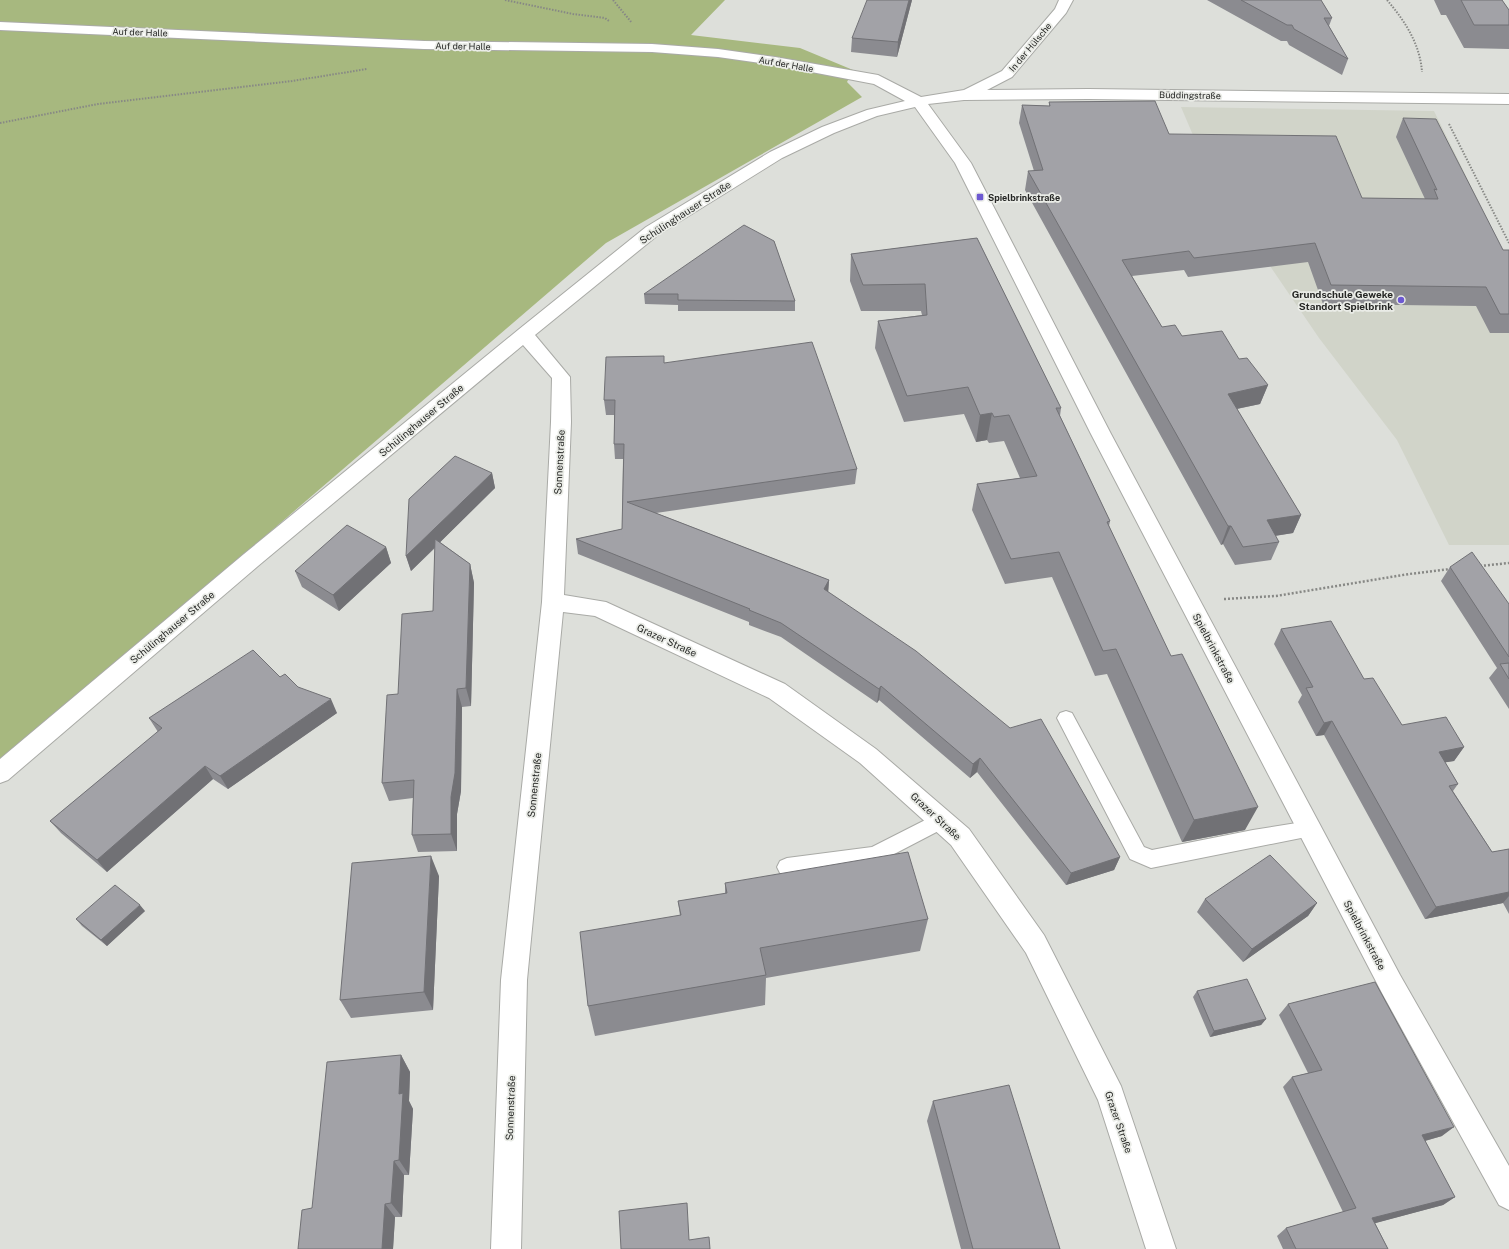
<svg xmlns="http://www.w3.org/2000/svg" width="1509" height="1249" font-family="'Public Sans',sans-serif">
	<rect width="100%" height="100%" fill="#dddfda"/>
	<path fill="#d1d4c9" d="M1181,107L1434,111L1509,263V545H1449L1397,440L1319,338L1213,182Z"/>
	<path fill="#a7b87f" d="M0,0H725L691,35L800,48L853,70L847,82L862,97L606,243L0,764Z"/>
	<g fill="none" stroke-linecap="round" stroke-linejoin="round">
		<defs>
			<path id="service" d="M1066,711L1072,713L1144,847L1152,850L1253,830L1309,821L1316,823L1318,829L1316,835L1151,868L1130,859L1057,718L1060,713Z
				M941,812L948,814L950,820L948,826L875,864L787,876L780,873L777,867L780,861L787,858L872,847Z"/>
			<path id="minor" d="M1059,0H1073L1066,13L1012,77L987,90L1088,89L1509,94V104L1088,99L964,100L928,104L971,163L1111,434L1318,821L1400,975L1509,1166V1210L1499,1205L1382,993L1091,434L955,163L915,107L877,116L834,133L782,158L658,235L535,335L570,377L571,422L564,595L606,602L785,684L876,749L969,829L1044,935L1121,1086L1176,1249H1146L1098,1100L1026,953L951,845L860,763L769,698L595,616L563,612L527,980L521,1249H491L501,980L542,602L551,422L552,378L523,345L258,566L8,780L0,783V759L244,554L518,330L646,227L770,152L822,127L867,110L905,101L874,84L775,65L718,57L652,52L424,49L0,30V22L424,41L652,44L718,49L775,57L878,75L921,97L964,90L1002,71L1055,9Z"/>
		</defs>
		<use href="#service" stroke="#a9aaa6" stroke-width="2"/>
		<use href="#minor" stroke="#a9aaa6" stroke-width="2"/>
		<path stroke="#878885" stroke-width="2" stroke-dasharray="1.5 1.5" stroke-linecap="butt" d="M505,0L573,14L605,18L609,21
			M613,0L632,23
			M1387,0C1405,21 1420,44 1422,72
			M0,123L98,104L292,81L367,69
			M1449,124L1509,243"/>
		<path stroke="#878885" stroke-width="2.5" stroke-dasharray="2 2" stroke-linecap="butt" d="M1480,566L1509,563
			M1224,599L1276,596L1409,574L1451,569"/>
		<use href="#service" fill="#fff" fill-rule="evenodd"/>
		<use href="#minor" fill="#fff" fill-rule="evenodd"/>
	</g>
	<path fill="#8b8b90" d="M912,0L897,57L851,52L852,38Z
		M1207,0H1321L1332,18L1329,26L1348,59L1342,75L1289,45L1287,41H1281Z
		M1434,0H1502L1509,10V49L1464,48L1446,15H1441Z
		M1049,102L1169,134L1362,198L1425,199L1396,137L1403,118L1503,250H1509V333H1490L1476,306L1323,304L1308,262L1188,277L1184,270L1132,276L1162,327L1182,336L1239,359L1268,385L1260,404L1237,409L1301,515L1293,533L1275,536L1279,542L1271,560L1235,565L1223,544L1221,545L1025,190L1028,171H1034L1019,123L1022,105L1049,106Z
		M977,238L1061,408L1060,416L1110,521L1109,526L1245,830L1182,842L1107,674L1095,676L1052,577L1005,584L972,510L977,484L1020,478L1004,441L989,443L987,440L976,442L964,414L904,422L875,348L878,321L922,315L921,311H861L850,281L851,254Z
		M774,241L795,301V311H678V305L645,304L644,294Z
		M665,363L857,469L855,484L656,513L829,580L828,592L1120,857L1114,870L1066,885L977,772L970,778L879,700L877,703L781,637L749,625V622L578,554L576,539L622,529L623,459H615L614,444V415H606L604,400Z
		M492,473L495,488L440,542L470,564L474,583L471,706L462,707L461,791L457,814V851L418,852L412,835L413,798L389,801L382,783L398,694L433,611L435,548L411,571L406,556Z
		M386,547L391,563L339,611L302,587L295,571Z
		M1450,567L1509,604V709L1489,678L1497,668L1441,581Z
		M1281,629L1364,679L1402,725L1464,747L1454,761L1445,762L1458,784L1453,791L1492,852L1509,849V914L1503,903L1425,919L1324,735L1316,736L1298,702L1302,695L1274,644Z
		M280,677L298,687L337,713L228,789L213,779L107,872L61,833L50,821L158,732L149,718Z
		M439,876L433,1010L351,1018L340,1000Z
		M725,883L928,919L920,951L766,978L765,1005L595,1036L588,1006L680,916L678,901L725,894Z
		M1205,899L1317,903L1308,916L1243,962L1197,912Z
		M145,911L107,946L82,926L76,919Z
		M1197,991L1266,1019L1261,1025L1210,1037L1193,997Z
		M1288,1004L1442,1136L1425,1141L1455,1197L1443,1205L1375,1223L1388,1249H1283L1277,1236L1286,1228L1343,1212L1283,1087L1292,1077L1308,1073L1279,1015Z
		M401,1055L410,1072L409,1101L413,1109L409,1175H404L402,1217H395L393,1249H298L312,1208Z
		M933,1101L1060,1249H961L927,1121Z"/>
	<path fill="#717175" d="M909,0H912L897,57L898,42Z
		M1268,385L1260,404L1221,412L1228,394Z
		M992,413L987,440L976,442L980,415Z
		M492,473L495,488L411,571L406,556Z
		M1301,515L1293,533L1259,538L1267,520Z
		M1228,526H1231L1223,544L1221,545Z
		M386,547L391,563L339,611L333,595Z
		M470,564L474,583L471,706L466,688Z
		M829,580L828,595L824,589Z
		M881,686L879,700L877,703L879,689Z
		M457,689L462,707L461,791L457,814V851L451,834V797Z
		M331,699L337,713L228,789L220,776Z
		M1332,721L1324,735L1316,736L1324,723Z
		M1464,747L1454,761L1429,765L1439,752Z
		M980,758L977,772L970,778L973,764Z
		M205,766L213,779L107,872L97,860Z
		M1258,807L1245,830L1182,842L1194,820Z
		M431,856L439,876L433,1010L424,992Z
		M1120,857L1114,870L1066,885L1071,873Z
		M1509,892V896L1503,903L1425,919L1436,907Z
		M1317,903L1308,916L1243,962L1252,949Z
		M140,905L145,911L107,946L101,940Z
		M1266,1019L1261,1025L1210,1037L1214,1031Z
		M401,1055L410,1072L409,1101L413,1109L409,1175L399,1160V1094Z
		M1454,1127L1442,1136L1410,1145L1422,1135Z
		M394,1161L404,1175L402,1217L391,1203Z
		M1455,1197L1443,1205L1361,1227L1372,1218Z
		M385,1204L395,1217L393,1249H382Z"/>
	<path fill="#a2a2a7" stroke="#717175" d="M867,0H909L898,42L852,38Z
		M1241,0H1321L1332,18H1324L1348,59L1294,29L1292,25H1287Z
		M1461,0H1502L1509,10V25H1474Z
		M1155,101L1169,134L1336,136L1362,198L1438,199L1434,189L1437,190L1403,118L1436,119L1503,250H1509V314H1500L1486,287L1331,285L1315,243L1194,258L1189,251L1122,260L1162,327L1175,325L1182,336L1222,331L1239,359L1247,358L1268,385L1228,394L1301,515L1267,520L1279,542L1243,547L1231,526H1228L1028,171L1043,170L1022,105L1050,106L1049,102Z
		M744,225L774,241L795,301L678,300V294H644Z
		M977,238L1061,408H1056L1110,521L1107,522L1171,656L1182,654L1258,807L1194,820L1116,649L1103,651L1059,552L1011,559L977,484L1037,476L1009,415L994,417L992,413L980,415L968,387L907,396L878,321L927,315L925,284L863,285L851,254Z
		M812,342L857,469L627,502L829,580L824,589L916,651L1010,728L1041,719L1120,857L1071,873L980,758L973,764L881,686L879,689L781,623L749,610L750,609L576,539L622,529L624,444H614L615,400H604L606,357L664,356V363Z
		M455,456L492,473L406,556L409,499Z
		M347,525L386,547L333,595L295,571Z
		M435,539L470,564L466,688L457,689L455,773L451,797V834L412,835L414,780L382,783L387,695L398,694L402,614L433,611Z
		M1472,552L1509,604V657L1450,567Z
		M1331,621L1364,679L1373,678L1402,725L1446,717L1464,747L1439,752L1458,784L1449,786L1492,852L1509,849V892L1436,907L1332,721L1324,723L1306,688L1313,687L1281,629Z
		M253,650L280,677L285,674L298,687L331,699L220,776L205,766L97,860L50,821L162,728L149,718Z
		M1509,663V679L1500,664Z
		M908,852L928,919L760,948L766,975L588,1006L580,932L681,915L678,901L727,893L725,883Z
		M1270,855L1317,903L1252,949L1205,899Z
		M431,856L424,992L340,1000L352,863Z
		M115,885L140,905L101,940L76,919Z
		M1247,979L1266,1019L1214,1031L1197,991Z
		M1375,982L1454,1127L1422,1135L1455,1197L1372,1218L1388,1249H1296L1286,1228L1356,1208L1292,1077L1322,1070L1288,1004Z
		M401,1055L399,1094L403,1093L399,1160L394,1161L391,1203L385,1204L382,1249H298L302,1210L312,1208L327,1062Z
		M1009,1085L1060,1249H973L933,1101Z
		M687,1203L689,1240L709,1237L710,1249H621L619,1211Z"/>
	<g fill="#6d59d2" stroke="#eaece7" stroke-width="1.5">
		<rect x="976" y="193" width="8" height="8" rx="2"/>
		<circle cx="1401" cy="300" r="4"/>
	</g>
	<g text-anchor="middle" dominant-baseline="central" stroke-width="3.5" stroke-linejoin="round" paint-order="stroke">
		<g font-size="9" fill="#272826" stroke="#eaece7">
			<text transform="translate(140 32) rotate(2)">Auf der Halle</text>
			<text transform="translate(463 46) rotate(1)">Auf der Halle</text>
			<text transform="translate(1030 47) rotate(-50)">In der Hülsche</text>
			<text transform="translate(786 64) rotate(10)">Auf der Halle</text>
			<text transform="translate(1190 95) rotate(1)">Büddingstraße</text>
		</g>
		<g font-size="9" font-weight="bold" fill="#272826" stroke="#eaece7" text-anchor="start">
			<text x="988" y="197">Spielbrinkstraße</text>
		</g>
		<g font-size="10" fill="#272826" stroke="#eaece7">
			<text transform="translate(685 212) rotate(-33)">Schülinghauser Straße</text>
			<text transform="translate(421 420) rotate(-40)">Schülinghauser Straße</text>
			<text transform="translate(559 462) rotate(-87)">Sonnenstraße</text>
			<text transform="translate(172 627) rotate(-40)">Schülinghauser Straße</text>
			<text transform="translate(667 640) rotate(25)">Grazer Straße</text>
			<text transform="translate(1214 648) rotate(62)">Spielbrinkstraße</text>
			<text transform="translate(534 785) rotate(-84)">Sonnenstraße</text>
			<text transform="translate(936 816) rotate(43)">Grazer Straße</text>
			<text transform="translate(1365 935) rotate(62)">Spielbrinkstraße</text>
			<text transform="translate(510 1108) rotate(-88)">Sonnenstraße</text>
			<text transform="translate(1119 1122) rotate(71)">Grazer Straße</text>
		</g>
		<g font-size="10" font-weight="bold" fill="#272826" stroke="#eaece7" text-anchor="end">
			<text x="1393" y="294">Grundschule Geweke<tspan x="1393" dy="12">Standort Spielbrink</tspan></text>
		</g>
	</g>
</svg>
